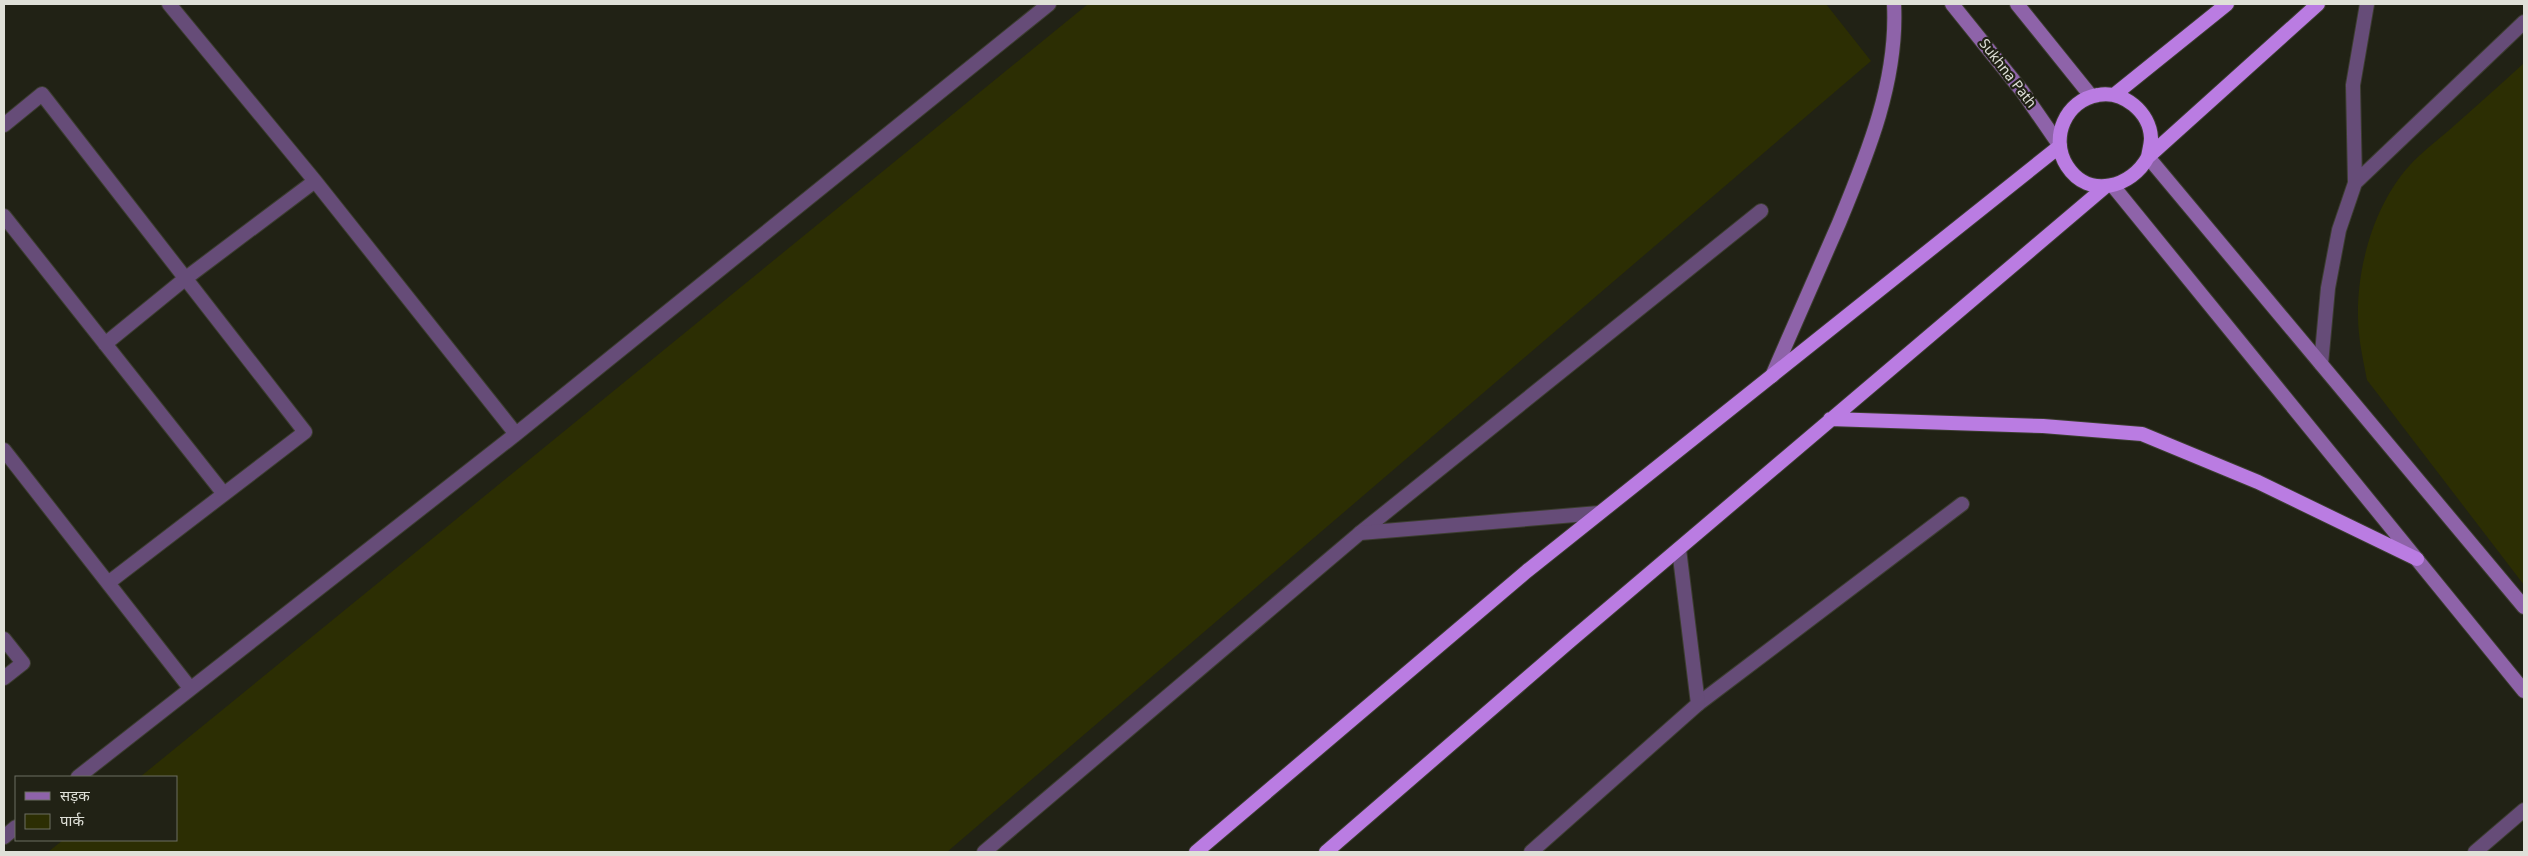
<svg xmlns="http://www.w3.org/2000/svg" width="2528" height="856" font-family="Georgia,'Noto Sans Devanagari',serif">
	<rect width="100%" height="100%" fill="#212215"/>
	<path fill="#2c2e03" d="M1088,4H1826L1871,61L947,852H48L63,840H176V777H140Z
		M2524,63V585L2367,380C2363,359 2358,338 2358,316C2357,265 2375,203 2410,165C2421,153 2435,142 2447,132C2473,109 2499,86 2524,63Z"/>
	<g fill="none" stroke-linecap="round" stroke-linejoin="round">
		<defs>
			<path id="minor" d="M169,4L315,181L516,434
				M4,125L42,94L305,432L108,583
				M4,216L224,494
				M105,344L186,278L315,181
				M4,450L190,688
				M1360,533L1761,211
				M4,639L23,663L4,678
				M1698,704L1962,504
				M78,777L516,434L1049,4
				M4,837L16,827
				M2475,852L2524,810"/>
			<path id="tertiary" d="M2355,183L2353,85L2367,4
				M2321,364L2328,288L2339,230L2355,183L2524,22
				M984,852L1360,533L1599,513
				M1531,852L1698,704L1679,549"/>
			<path id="secondary" d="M1952,4L2022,91L2060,146
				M2017,4L2091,96
				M2148,157L2524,607
				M2113,186L2524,691
				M1772,376C1794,325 1817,274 1839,223C1868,153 1898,80 1894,4"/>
			<path id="trunk" d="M2114,95L2227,4
				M2148,157C2149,151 2151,144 2151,138C2150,112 2123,90 2098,95C2066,100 2049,138 2067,166C2089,200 2132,187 2148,157L2318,4
				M1830,419L2043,426L2142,434L2258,482L2417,559
				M1196,852L1527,571L2060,146
				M1326,852L1570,641L2105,187"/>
		</defs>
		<use href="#minor" stroke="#3c3d30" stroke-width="16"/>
		<use href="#tertiary" stroke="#3c3d30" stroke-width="16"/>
		<use href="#secondary" stroke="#3c3d30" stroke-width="16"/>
		<use href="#trunk" stroke="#3c3d30" stroke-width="16"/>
		<use href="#minor" stroke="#664c78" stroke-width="14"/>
		<use href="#tertiary" stroke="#664c78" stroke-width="14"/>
		<use href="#secondary" stroke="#8e63a9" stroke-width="14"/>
		<use href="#trunk" stroke="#ba7ce2" stroke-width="14"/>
	</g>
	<g text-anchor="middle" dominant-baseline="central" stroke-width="4.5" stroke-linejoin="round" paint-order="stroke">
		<g font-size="14" fill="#dfe0d8" stroke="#212215">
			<text transform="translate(2007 74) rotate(52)">Sukhna Path</text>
		</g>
	</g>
	<rect width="2528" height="856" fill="none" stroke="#dfe0d8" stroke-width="10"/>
	<rect x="15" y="776" width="162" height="65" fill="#212215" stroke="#6d6e63"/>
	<rect x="25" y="792" width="25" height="8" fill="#8e63a9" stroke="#6d6e63"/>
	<text x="60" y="801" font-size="15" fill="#dfe0d8">सड़क</text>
	<rect x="25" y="814" width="25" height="15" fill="#2c2e03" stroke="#6d6e63"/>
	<text x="60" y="826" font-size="15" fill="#dfe0d8">पार्क</text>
</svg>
